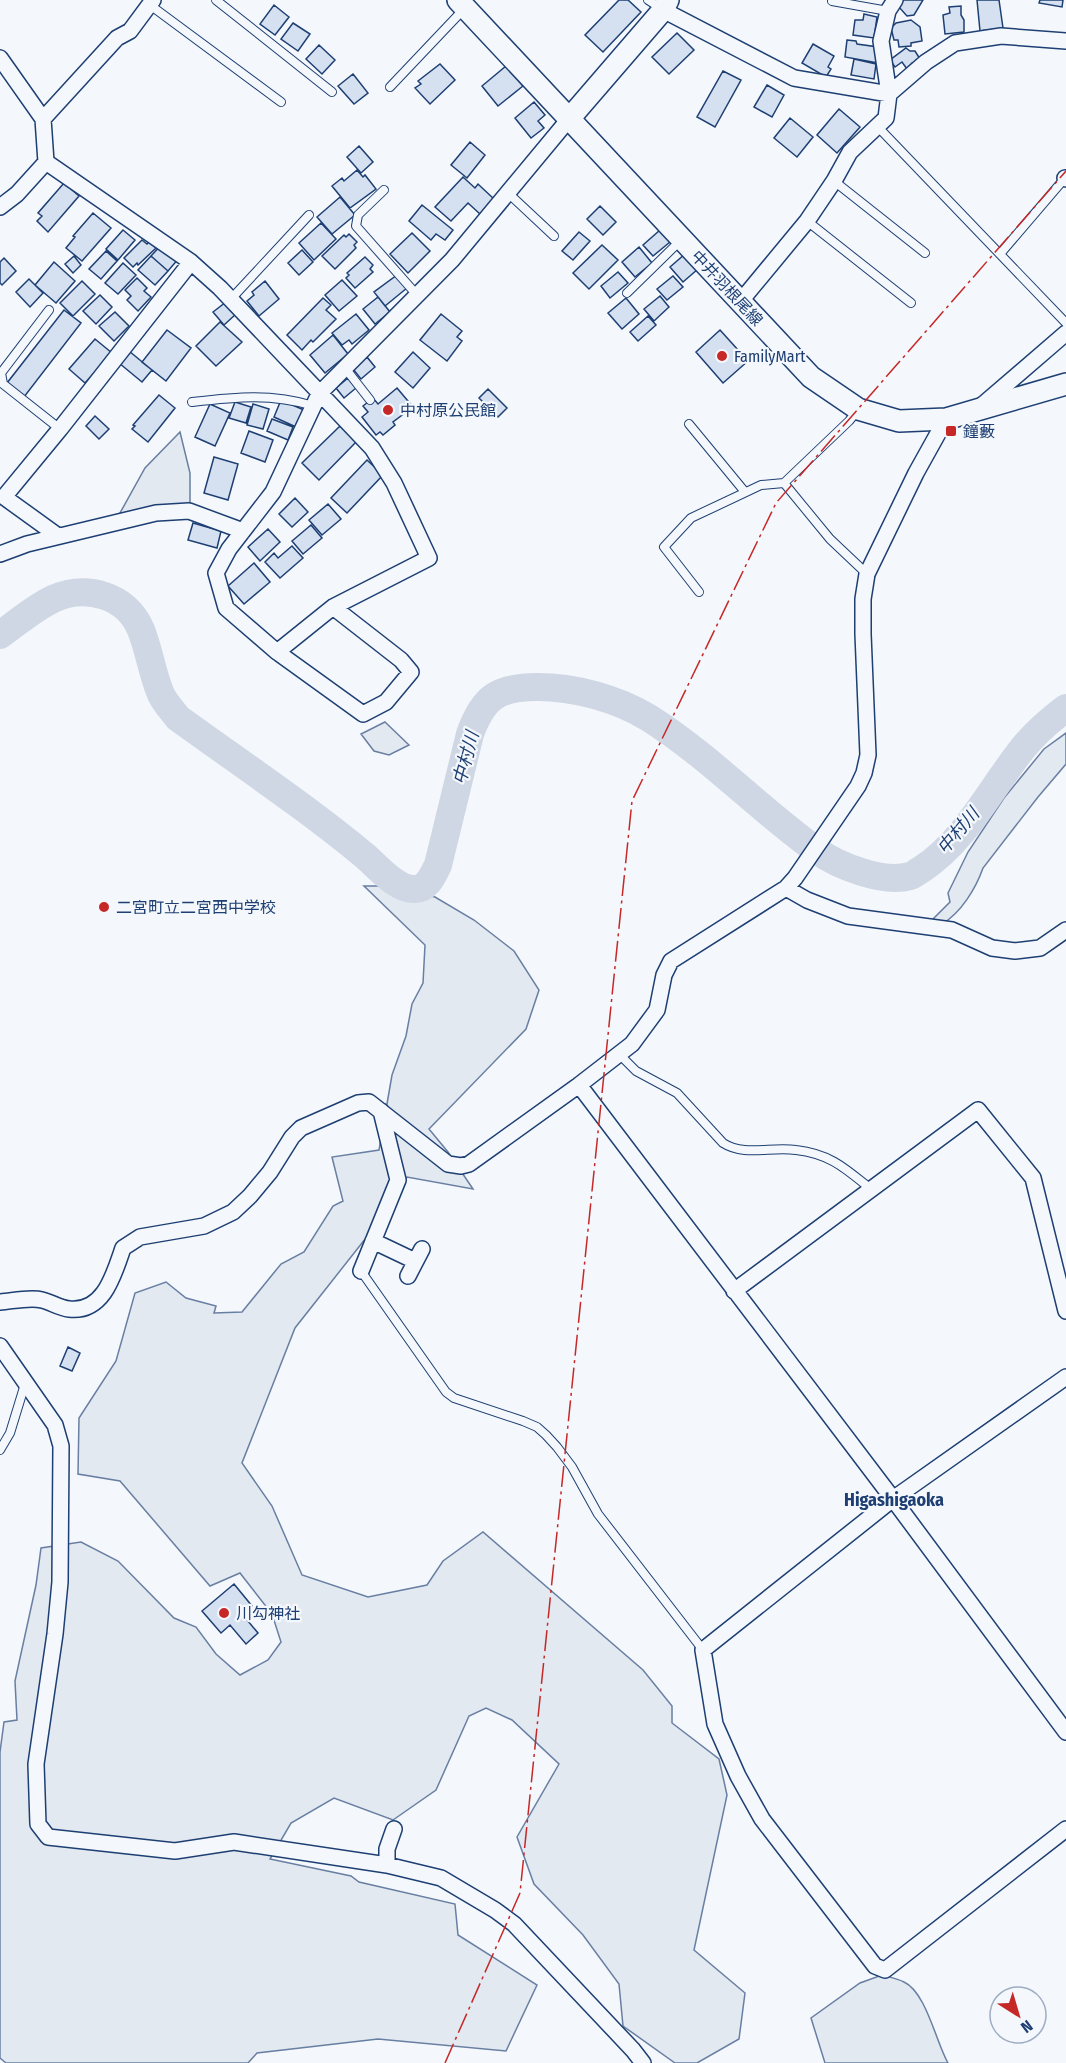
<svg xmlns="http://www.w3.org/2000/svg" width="1066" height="2063" font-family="'Fira Sans Condensed','Noto Sans JP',sans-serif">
	<rect width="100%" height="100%" fill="#f4f7fb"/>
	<path fill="#e3e9f0" stroke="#687fa3" stroke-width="1.5" d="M180,432L190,473V507L120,513L145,468Z
		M385,722L409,745L389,755L374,751L361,734Z
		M1066,733V764L1038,797L983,868C976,888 961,913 942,924L932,920L950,902L948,893L968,852L1004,798L1044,749Z
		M364,886H391L435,897L474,920L514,951L539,990L526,1029L429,1129L448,1152L473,1189L407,1177L373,1229L295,1328L242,1463L272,1506L302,1575L368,1597L427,1585L443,1561L483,1532L643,1670L672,1706V1723L719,1759L727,1795L694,1950L745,1993L739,2039L697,2063H675L623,2026L619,1984L583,1935L534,1884L517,1837L559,1764L512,1720L486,1708L469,1716L436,1790L393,1820L334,1798L291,1823L270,1859L351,1876L359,1882L455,1904L458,1935L537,1985L506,2051L378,2039L257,2053L248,2063H6L0,2058V1752L4,1722L17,1720L15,1681L36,1585L41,1548L81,1542L118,1561L174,1618L196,1627L216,1654L240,1675L268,1660L281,1642L272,1614L240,1573L210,1586L120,1481L78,1474L79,1418L116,1361L135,1293L166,1282L186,1298L216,1306L214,1313L242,1312L281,1264L304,1252L333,1206L343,1201L332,1157L379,1150L392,1075L406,1036L412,1004L423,983L425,945Z
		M882,1975C889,1977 898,1979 904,1982C926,1992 936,2042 948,2063H825L811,2018L860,1983Z"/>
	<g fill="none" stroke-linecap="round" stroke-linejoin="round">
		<path stroke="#cfd7e4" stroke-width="28" d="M0,635C17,623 34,608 53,599C86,584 127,595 141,630C149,650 152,672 160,692C163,701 172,710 178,718C240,763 306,807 365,856C378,867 396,889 414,889C427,890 433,875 438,865L470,734C483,698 497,687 537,687C574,687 616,698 649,718C709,756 759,809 816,850C838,866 884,884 910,876C914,875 918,871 922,869C966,840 991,788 1023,748C1036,732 1050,720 1066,708"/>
	</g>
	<path fill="#d5e0f0" stroke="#1d3f73" stroke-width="1.5" d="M619,0H628L641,12L603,52L585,35Z
		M901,0H923L914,15L907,16L898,6Z
		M977,0H999L1003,28L980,31Z
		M1040,0H1063L1062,7L1039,3Z
		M274,5L289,17L275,35L260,24Z
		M961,6V15L964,20V32L945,34L943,15L950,13L949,7Z
		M864,14L877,17L874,38L853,35L855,20H863Z
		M911,20L920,27L922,41L911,43V46L899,47L898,40H894L891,28L896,23Z
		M293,23L310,34L298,51L281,39Z
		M677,33L694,50L669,74L652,57Z
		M847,40L856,41L857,44L878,47V63L845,57Z
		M813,44L834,56L828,67L831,69L826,77L802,63Z
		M319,45L335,60L322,74L306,59Z
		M906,48L910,51H915L920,59L915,64L912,63L907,69L902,62L895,67L890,60Z
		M854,59L876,64L874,79L851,75Z
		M440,64L455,80L430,104L415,88L421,84L418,81Z
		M506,66L523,86L498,106L482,86Z
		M723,71L741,80L715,127L697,117Z
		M353,74L368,93L354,104L338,86Z
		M767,85L784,95L772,117L754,107Z
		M534,102L545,115L538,121L544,128L531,138L515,118Z
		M839,109L860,127L837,153L817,135Z
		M790,118L813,137L797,157L774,138Z
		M470,142L485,155L467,178L451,165Z
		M359,146L373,162L361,173L347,157Z
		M357,170L363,177L365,175L376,189L350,208L332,186L342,178L344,181Z
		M463,177L475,188L478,184L494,199L480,214L468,203L451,221L435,207Z
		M64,183L79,196L48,232L37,221L42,216L38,213Z
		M340,197L355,215L332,234L317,217Z
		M422,205L453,230L445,240L436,234L431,240L409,221Z
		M600,206L616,222L603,235L587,219Z
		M93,213L111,228L82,261L66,248L75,237L73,236Z
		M321,223L336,239L314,260L299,243Z
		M123,230L135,240L118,260L106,249Z
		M660,230L670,242L653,256L643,245Z
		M579,232L590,241L573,260L562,251Z
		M412,233L430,251L408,273L390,254Z
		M349,234L357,242L354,245L356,248L335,269L322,256L344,235L346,237Z
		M142,240L147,244L149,242L156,248L138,265L137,263L133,267L124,258Z
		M163,243L179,258L168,271L151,256Z
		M602,245L618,260L589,289L573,273Z
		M639,247L652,263L635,277L622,262Z
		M302,250L313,262L299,275L288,263Z
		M106,251L117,261L101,279L89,269Z
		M685,254L698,269L683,282L670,267Z
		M74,256L81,265L73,273L65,264Z
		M151,256L168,271L155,285L138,270Z
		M365,257L373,265L370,269L373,272L355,288L346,278L349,275L347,273Z
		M4,258L16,271L2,285L0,283V262Z
		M54,262L75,281L56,303L35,285Z
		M123,263L136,275L118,294L105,283Z
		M618,272L628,283L610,298L601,286Z
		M397,275L407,288L385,306L374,292Z
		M673,276L683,287L667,300L657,289Z
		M137,278L147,288L144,291L151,297L138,311L127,300L131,296L125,290Z
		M29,279L43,293L30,307L16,292Z
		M342,280L357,296L339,311L325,295Z
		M82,281L95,294L73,316L60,303Z
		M265,281L279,299L259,316L247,301L254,295L252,292Z
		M100,295L112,307L96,324L83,311Z
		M660,296L669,307L654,321L644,309Z
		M378,297L390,312L375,324L363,309Z
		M323,298L331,305L326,310L336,319L313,342L311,340L302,350L287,335Z
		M626,298L639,314L622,329L608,313Z
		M226,302L236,314L224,325L213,312Z
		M64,310L81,323L24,397L7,383Z
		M115,312L129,326L114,341L99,326Z
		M356,314L369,330L352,344L349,340L342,345L332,333Z
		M441,314L462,331L457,337L462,341L447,361L420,340Z
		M648,316L656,325L638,341L630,332Z
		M220,322L242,342L216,366L196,346Z
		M167,330L191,348L166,381L142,362Z
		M720,330L748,361L723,383L696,352Z
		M333,335L348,354L325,373L310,355Z
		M95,339L112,353L85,383L69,369Z
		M129,351L152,370L142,382L119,363Z
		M413,352L430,368L413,388L395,372Z
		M367,357L375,367L361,379L353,369Z
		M348,378L356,388L344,398L336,388Z
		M397,388L413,407L393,422L395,425L383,435L380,432L376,435L362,417L368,412L363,406L373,398L378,404Z
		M488,389L507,408L498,417L479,398Z
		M159,395L175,408L148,442L132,429L135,426L133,425Z
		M281,400L304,410L296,427L274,417Z
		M235,402L251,407L246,423L229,418Z
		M210,404L230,413L215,446L195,437Z
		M253,404L269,409L263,429L247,425Z
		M95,416L109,429L99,439L86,426Z
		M272,419L293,427L288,440L267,431Z
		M340,426L356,442L319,480L302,463Z
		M249,431L273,440L265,462L241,453Z
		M214,457L238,464L228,500L204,493Z
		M367,460L383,475L347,513L331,498Z
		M295,498L308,512L292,527L279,514Z
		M328,504L341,519L322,535L309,520Z
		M193,523L221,531L217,548L188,540Z
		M311,525L322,538L303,554L292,541Z
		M268,529L280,542L260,561L248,547Z
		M292,546L303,558L280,578L265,562L274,553L278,558Z
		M254,563L270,582L244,604L228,586Z
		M68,1347L80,1353L72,1371L60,1366Z
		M234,1584L252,1606L242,1614L258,1633L246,1644L230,1625L221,1633L202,1611Z"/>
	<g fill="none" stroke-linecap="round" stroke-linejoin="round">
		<defs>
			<path id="lane" d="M216,0L332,92
				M648,0L662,9
				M832,1L888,11
				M150,5L281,102
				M390,87L464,9
				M877,126L1066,323
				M834,181L925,253
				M384,190L358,215L356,226L417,295
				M508,193L554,236
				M807,221L911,303
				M1000,254L1065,178
				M627,293L680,241
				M231,299L309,215
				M49,310L1,373L3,384L60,429
				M345,368L370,400
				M192,402C236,397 271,393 314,406
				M689,424L745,492
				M784,483L830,539L867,574
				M699,592L664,547L691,518L761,485L784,483L849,421L858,410
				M619,1054L636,1071L677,1093L723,1143C745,1157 771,1146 796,1150C831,1154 846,1169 872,1190
				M361,1271L446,1392L454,1398L523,1421L537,1427L546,1435L557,1447L572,1467L598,1514L703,1650
				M0,1450L10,1433L25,1384"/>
			<path id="street" d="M663,10L794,78L889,94L926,62L955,43L1001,36L1066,41
				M0,58L43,119L46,162L17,194L0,207
				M43,119L117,38L130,31L153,0
				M46,162L191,262L220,288L372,448L394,483L429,558L333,607L277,652
				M1065,178L1066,179
				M740,302L807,221L834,181L850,152L886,118L889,94L881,41L888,11L895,0
				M980,407L1066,333
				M58,536L4,497L60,429L191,262
				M0,554L27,544L156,513L189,511L243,531
				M333,607L401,660L411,672L386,702L363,714L277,652L226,608L216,573L229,549L273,492L319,394L452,260L569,119
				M786,888L807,900L848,916L952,930L992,948L1015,951L1040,948L1066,930
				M579,1085L893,1499L1066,1732
				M373,1241L415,1261
				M361,1271L398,1180L381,1111
				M408,1276L422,1249
				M734,1291L978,1110L1033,1178L1066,1311
				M0,1302C13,1301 30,1297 42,1300C51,1302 59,1308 69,1309C104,1313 114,1274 123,1248L140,1237L204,1226L233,1212L250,1196L270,1172L292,1137L301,1128L358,1103L369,1102L448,1164L461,1166L469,1164L579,1085L632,1044L657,1010L664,975L671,961L786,888L795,878L858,786L864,773L868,755L863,634V599L867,574L916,473L946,419
				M0,1346L55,1425L61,1446L60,1582L55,1634L36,1764L38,1824L48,1837L175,1851L234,1842L387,1865L441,1878L495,1910L514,1924L633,2050L643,2063
				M1066,1377L893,1499L703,1650L715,1724L738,1776L762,1819L875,1966L885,1970L1066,1829
				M387,1865V1849L394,1829"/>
			<path id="secondary" d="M458,0L811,377L858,409L899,421L946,419L1066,384
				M569,119L663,10L668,0"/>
		</defs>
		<use href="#lane" stroke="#1d3f73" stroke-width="10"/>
		<use href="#street" stroke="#1d3f73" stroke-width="18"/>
		<use href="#secondary" stroke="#1d3f73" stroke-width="24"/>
		<use href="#lane" stroke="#f4f7fb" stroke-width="8"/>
		<use href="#street" stroke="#f4f7fb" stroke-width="15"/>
		<use href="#secondary" stroke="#f4f7fb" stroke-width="21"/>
		<path stroke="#c62828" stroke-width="1.5" stroke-dasharray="21 4.5 3 4.5" stroke-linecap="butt" d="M445,2063L520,1893L632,801L776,503L1066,171"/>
	</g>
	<g fill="#c62828" stroke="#f4f7fb" stroke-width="2">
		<circle cx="722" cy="356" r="6"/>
		<circle cx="388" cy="410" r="6"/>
		<rect x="945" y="425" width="12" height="12" rx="3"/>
		<circle cx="104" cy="907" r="6"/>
		<circle cx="224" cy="1613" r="6"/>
	</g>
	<g text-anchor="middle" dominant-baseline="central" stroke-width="4.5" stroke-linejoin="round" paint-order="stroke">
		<g font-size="16" fill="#1d3f73" stroke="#f4f7fb">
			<text transform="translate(727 288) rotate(47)">中井羽根尾線</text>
		</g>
		<g font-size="16" fill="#1d3f73" stroke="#f4f7fb" text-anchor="start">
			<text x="734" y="356">FamilyMart</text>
			<text x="400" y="410">中村原公民館</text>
			<text x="963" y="431">鐘藪</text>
			<text x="116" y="907">二宮町立二宮西中学校</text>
			<text x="236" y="1613">川勾神社</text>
		</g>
		<g font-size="18" font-style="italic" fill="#1d3f73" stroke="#f4f7fb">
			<text transform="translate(466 758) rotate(-75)">中村川</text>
			<text transform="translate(958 831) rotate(-50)">中村川</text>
		</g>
		<g font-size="18" font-weight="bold" fill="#1d3f73" stroke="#f4f7fb">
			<text x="894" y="1500">Higashigaoka</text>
		</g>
	</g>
	<g transform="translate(1018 2015) rotate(143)"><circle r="28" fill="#f4f7fb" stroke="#9eadc5" stroke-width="1.5"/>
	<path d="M0-4.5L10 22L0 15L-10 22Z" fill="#c62828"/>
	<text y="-9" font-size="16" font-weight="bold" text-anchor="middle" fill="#1d3f73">N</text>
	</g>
</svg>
